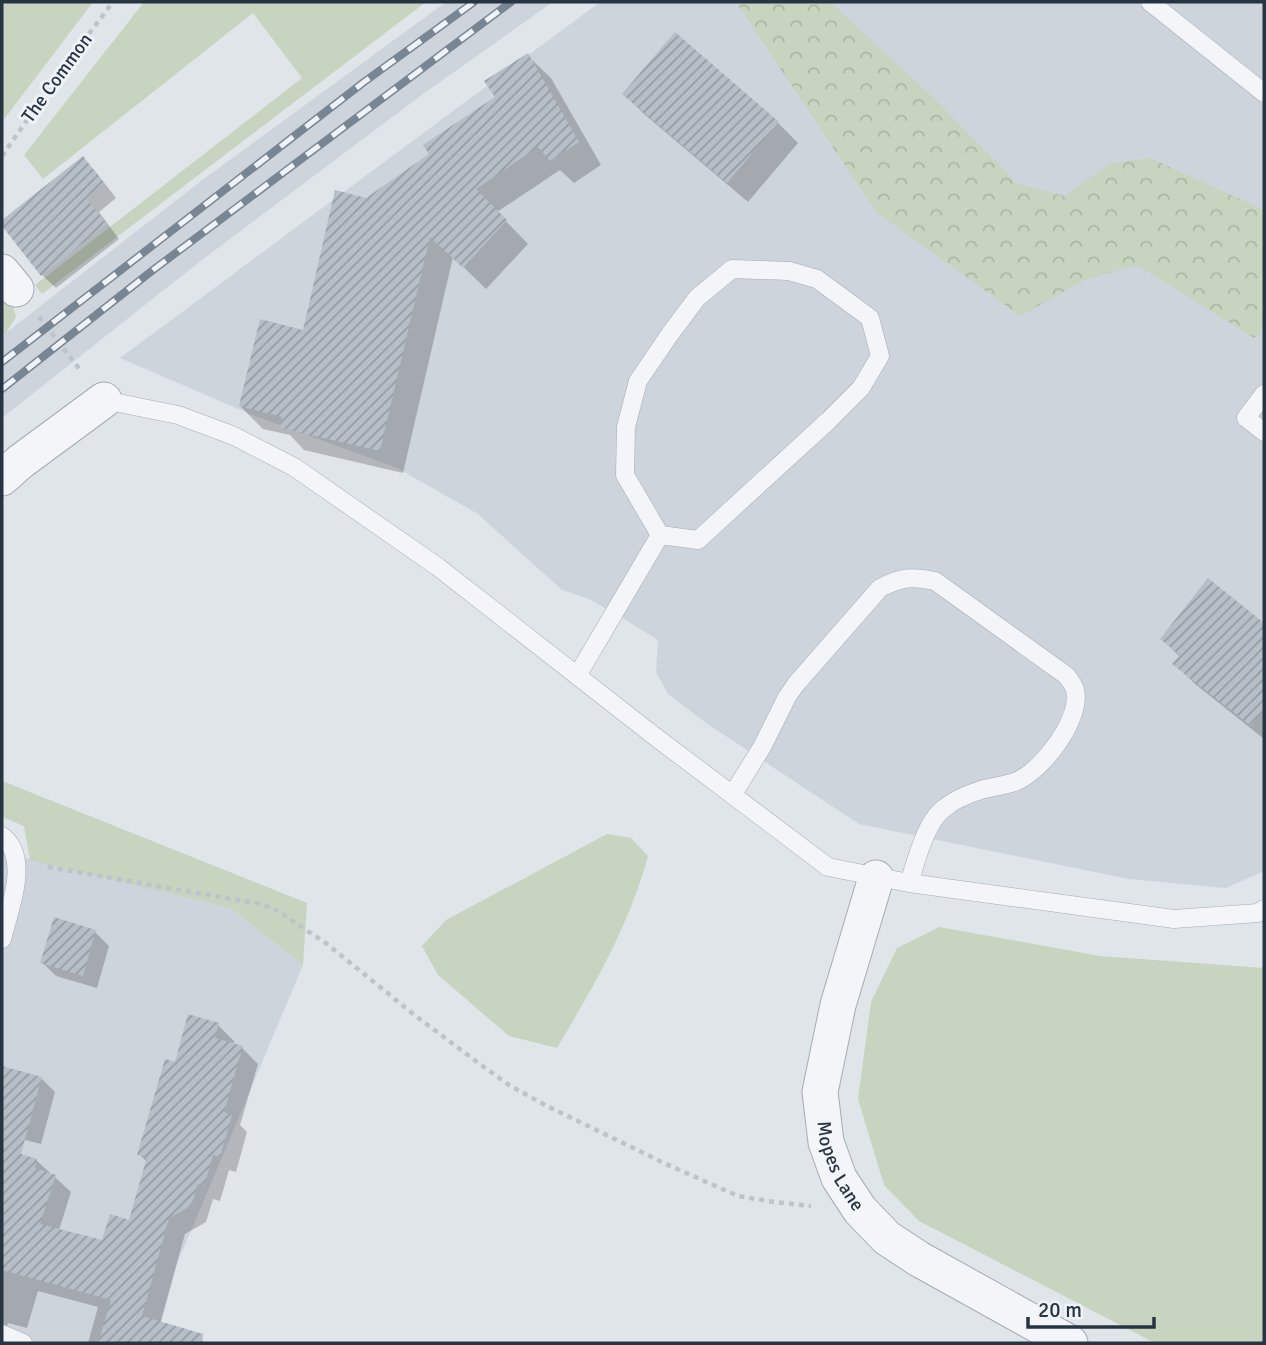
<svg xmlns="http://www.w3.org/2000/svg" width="1266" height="1345" font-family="Signika,sans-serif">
	<defs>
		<pattern id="forest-crowns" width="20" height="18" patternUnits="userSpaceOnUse" patternTransform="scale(1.75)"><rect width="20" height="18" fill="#c7d4c0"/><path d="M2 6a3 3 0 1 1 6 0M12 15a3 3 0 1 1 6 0" fill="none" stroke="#abb7a6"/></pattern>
		<pattern id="building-hatch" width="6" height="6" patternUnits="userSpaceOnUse" patternTransform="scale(1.75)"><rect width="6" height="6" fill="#b6bec7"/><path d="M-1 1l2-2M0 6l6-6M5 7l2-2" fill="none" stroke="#949ba3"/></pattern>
	</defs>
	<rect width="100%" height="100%" fill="#e0e5ea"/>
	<path fill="#cdd4dc" d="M446,2H553L423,94L198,263L2,418V336L201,181Z
		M600,2H1264V871L1226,888L1129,879L859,824L706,723L668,694L656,672L658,640L624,619L589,599L562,590L478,514L397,468L250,414L120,358Z
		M2,852L230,908L303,965L177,1264L156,1343H2Z"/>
	<path fill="#c7d4c0" d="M2,2H93L2,122Z
		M144,2H426L42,294L35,285L302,78L253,13L43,179L24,155Z
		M2,292L10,295L16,317L6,333L2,336Z
		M2,781L307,903L303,965L230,908L30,860L24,826L2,817Z
		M607,834L631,838L648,856C629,926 594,986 557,1048L509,1036L438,975L422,946L446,920Z
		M939,927L1100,956L1264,968V1343H1155L919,1221L884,1185L858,1099L871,1002L897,948Z"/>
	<path fill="url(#forest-crowns)" d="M736,2H830L934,98L1018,184L1064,196L1111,163L1150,158L1264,210V332L1254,338L1137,265L1085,280L1020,316L876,212Z"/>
	<path fill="#0003" d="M675,35L778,123L798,143L748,202L644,114L624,94Z
		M528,56L551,78L601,165L574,183L560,170L497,212L528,244L486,289L453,257L403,473L304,450L290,435L263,429L240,406L304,332L367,200L431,155L497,97Z
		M83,159L96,172L116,198L99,212L119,239L56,288L42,275L2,222Z
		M1208,581L1264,625V739L1195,684L1175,664L1180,657L1162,639Z
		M95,932L109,946L97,988L56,976L42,962Z
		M218,1025L234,1041L233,1045L242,1048L258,1064L240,1125L247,1132L236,1172L229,1170L220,1201L213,1199L206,1222L185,1234L158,1331L161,1335L159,1343H88L98,1307L38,1291L27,1328L8,1323L2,1343V1150L36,1160L71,1192L59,1230L103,1243L130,1222L147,1162L139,1154L176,1064Z
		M2,1068L41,1078L55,1092L41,1144L2,1134Z"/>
	<path fill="url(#building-hatch)" d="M675,32L779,122L727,183L622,94Z
		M528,53L579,142L550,161L538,147L476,189L507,220L463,268L430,237L380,451L280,428L282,417L239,406L260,319L303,330L335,190L366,198L429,154L423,145L495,97L484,81Z
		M83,156L104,183L86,198L107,224L41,276L2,226V220Z
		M1208,578L1264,623V709L1251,726L1172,664L1180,655L1160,639Z
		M54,917L96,930L83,976L40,963Z
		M188,1014L219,1023L215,1038L243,1046L224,1112L232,1115L220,1157L213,1155L204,1186L198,1184L191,1206L169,1218L142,1316L203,1334L202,1343H98L111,1300L2,1270V1066L42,1077L21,1154L37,1159L35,1168L56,1175L40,1224L102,1240L110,1214L129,1220L147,1157L137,1155L165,1059L175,1062Z"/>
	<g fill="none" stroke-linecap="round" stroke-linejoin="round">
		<defs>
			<path id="lane" d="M1150,2L1264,93
				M1264,394L1246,418L1264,432
				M104,400L178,415L234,436L294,467L438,567L653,735L828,867L909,883L1174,919L1258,913L1264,909
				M577,676L660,535L698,540L829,420L861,388L880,356L870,318L817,279L789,271L732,269L697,298L670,334L638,381L626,427L625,475L660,535
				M733,794L762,747L787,697L796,684L880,588C902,577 911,576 935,581L1067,676C1070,681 1074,685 1075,690C1082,718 1043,770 1017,781C1006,786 993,786 981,790C968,794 952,801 942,810C925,824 916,862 909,883
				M2,836C31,857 9,911 2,939
				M2,1334L23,1343"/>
			<g id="street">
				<path d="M2,272L16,289"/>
				<path d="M2,478L20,462L104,400"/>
				<path id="s1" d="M876,878L838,1005L820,1092L826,1142L839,1178L860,1210L887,1238L919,1259L1070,1343"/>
			</g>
		</defs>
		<use href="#lane" stroke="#a5acb4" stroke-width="19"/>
		<use href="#street" stroke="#a5acb4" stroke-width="37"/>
		<path stroke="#bec3c9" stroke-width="4.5" stroke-dasharray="5 5" stroke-linecap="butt" d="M2,156L66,64L113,2
			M39,317L81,371
			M48,867L261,904L278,911L327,944L417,1017L477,1062L509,1085L543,1104L666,1164L738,1196L774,1202L811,1206"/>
		<use href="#lane" stroke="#f3f5f8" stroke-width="18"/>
		<use href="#street" stroke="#f3f5f8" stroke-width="35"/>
		<defs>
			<path id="rail" d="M2,362L364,82L474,2
				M2,389L153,270L511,2"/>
		</defs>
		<use href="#rail" stroke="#788694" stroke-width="8"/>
		<use href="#rail" stroke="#eff3f7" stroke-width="5" stroke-dasharray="16" stroke-linecap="butt"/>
	</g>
	<g text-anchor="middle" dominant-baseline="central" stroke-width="6" stroke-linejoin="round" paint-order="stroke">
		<g font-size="19" fill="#273442" stroke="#eff3f7">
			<text transform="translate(57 78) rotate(-54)">The Common</text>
			<text stroke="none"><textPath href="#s1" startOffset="299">Mopes Lane</textPath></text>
		</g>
	</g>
	<rect width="1266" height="1345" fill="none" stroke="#273442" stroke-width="7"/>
	<path d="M1028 1317v10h126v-10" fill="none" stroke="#273442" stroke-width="3.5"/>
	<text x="1038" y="1317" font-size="21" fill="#273442" stroke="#eff3f7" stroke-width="5" paint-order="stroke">20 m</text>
</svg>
